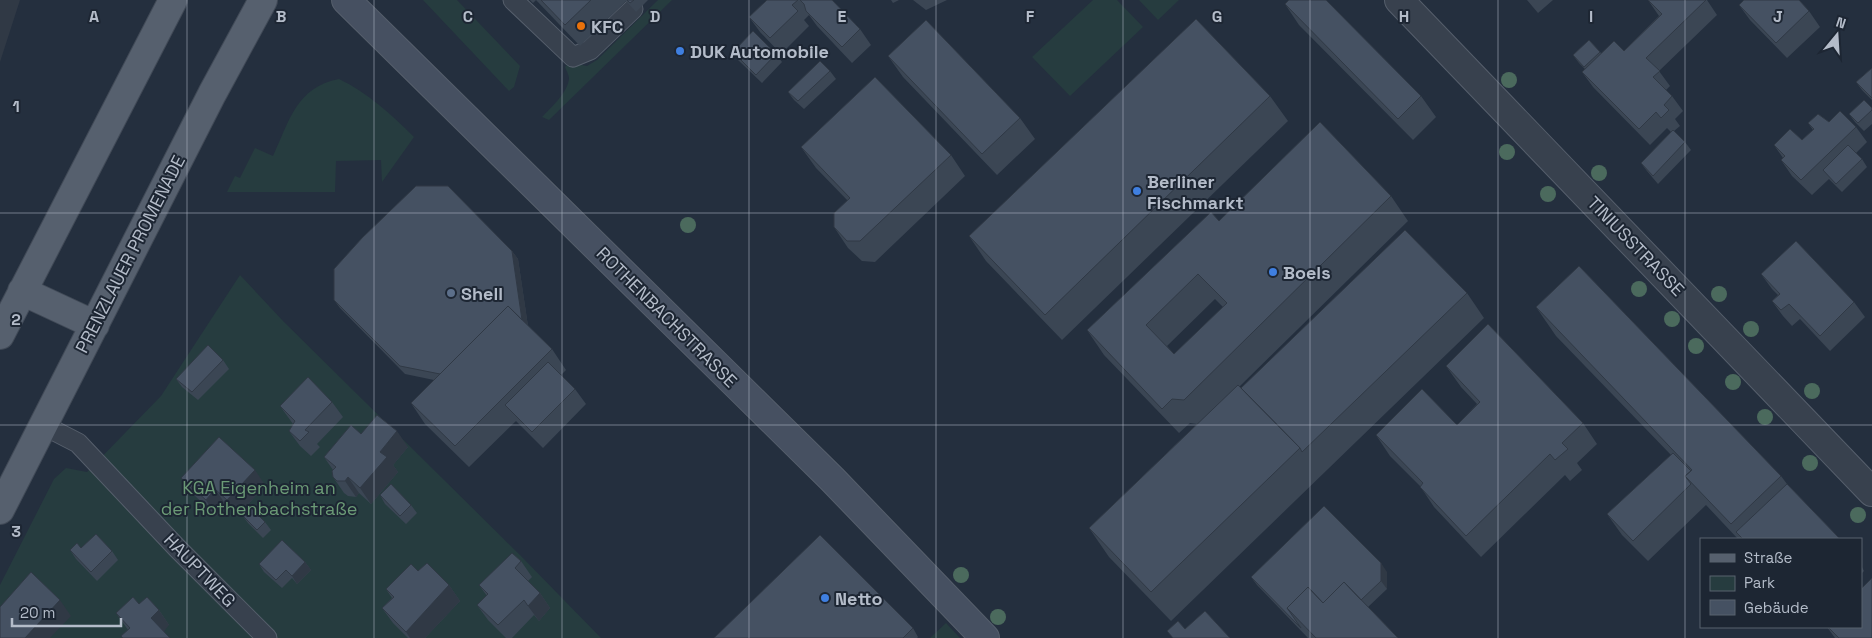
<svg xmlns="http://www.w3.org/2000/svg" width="1872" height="638" font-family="'Space Grotesk',sans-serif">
	<rect width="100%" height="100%" fill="#242f3e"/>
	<path fill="#263c3f" d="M423,0H457L520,66L514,87L509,91Z
		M658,0H672L549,120L542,117C550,109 569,91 569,78C569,75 566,70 565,67L569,63L587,66L597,60Z
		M1093,0H1117L1143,27L1070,96L1032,57Z
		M1139,0H1179L1158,20Z
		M339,79C368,93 391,114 414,137L382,182L381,160L336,161L335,192H227L235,176L240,178L255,148L273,156C289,122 296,87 339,79Z
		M240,275L283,321L520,555L601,638H0V585L54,479L66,468L87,472L161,396Z
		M946,623L960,638H930Z"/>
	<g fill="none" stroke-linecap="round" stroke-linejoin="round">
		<defs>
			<path id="lane" d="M513,0L573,57L590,50L633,9
				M43,425L78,443L177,548L267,638"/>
			<path id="street" d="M1399,0L1872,492"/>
			<path id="secondary" d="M346,0L832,479L985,638"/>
			<path id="primary" d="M22,291L95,325
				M0,335L173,0
				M0,510L212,94L263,0"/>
		</defs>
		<use href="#lane" stroke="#565f6c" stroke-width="21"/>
		<use href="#street" stroke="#565f6c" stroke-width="30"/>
		<use href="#secondary" stroke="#565f6c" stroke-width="30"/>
		<use href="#primary" stroke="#414a57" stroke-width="30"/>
		<use href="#lane" stroke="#38414e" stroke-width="19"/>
		<use href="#street" stroke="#38414e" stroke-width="28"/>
		<use href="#secondary" stroke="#465061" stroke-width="28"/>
		<use href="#primary" stroke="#56606e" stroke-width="28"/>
	</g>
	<g fill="#4b6a5d">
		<circle cx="1509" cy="80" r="8"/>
		<circle cx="1507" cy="152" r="8"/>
		<circle cx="1599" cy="173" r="8"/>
		<circle cx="1548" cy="194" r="8"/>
		<circle cx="688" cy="225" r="8"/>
		<circle cx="1639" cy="289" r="8"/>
		<circle cx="1719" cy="294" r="8"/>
		<circle cx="1672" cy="319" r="8"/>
		<circle cx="1751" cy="329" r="8"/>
		<circle cx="1696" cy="346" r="8"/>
		<circle cx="1733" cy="382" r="8"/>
		<circle cx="1812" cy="391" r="8"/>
		<circle cx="1765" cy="417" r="8"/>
		<circle cx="1810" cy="463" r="8"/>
		<circle cx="1858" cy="515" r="8"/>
		<circle cx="961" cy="575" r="8"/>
		<circle cx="998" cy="617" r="8"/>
	</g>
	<path fill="#3b4654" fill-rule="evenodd" d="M530,0H536L533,3Z
		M536,0H648L636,12L626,1L580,46Z
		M767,0H832L860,29L871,45L852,63L817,26L809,15L804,20L809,26L781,54L760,32L749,17Z
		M891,0H899L893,3Z
		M913,0H947L926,10Z
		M1527,0H1553L1538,13Z
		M1648,0H1707L1717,15L1659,71L1670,86L1666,90L1672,96L1683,111L1675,119L1680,126L1674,131L1685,142L1691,150L1658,184L1647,171L1641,163L1671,132L1667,128L1650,145L1593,87L1582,72L1585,69L1579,63L1573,55L1589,40L1601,53L1624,51L1659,16Z
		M1285,4L1421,96L1436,117L1413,140L1299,25Z
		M1739,5L1809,11L1820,27L1787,58L1750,20Z
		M733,52L776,54L782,62L762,83L738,60Z
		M888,56L1020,118L1035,139L997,175L903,77Z
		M1872,68V100L1862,90L1856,82Z
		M830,71L836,79L804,109L794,100L788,92Z
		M1270,96L1288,121L1062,340L986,261L969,236Z
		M1872,108V124L1864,131L1855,122L1849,114Z
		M1829,122L1856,127L1867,142L1856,153L1862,159L1867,167L1842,192L1829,179L1812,195L1792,176L1781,160L1783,158L1774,145L1802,140L1813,130L1808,123Z
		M801,147L951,155L965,176L875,262L862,261L848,248L834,227L848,201L816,168Z
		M1391,196L1408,221L1239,387L1241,388L1467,293L1484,318L1171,621L1109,557L1089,528L1197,424L1190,423L1179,433L1104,355L1087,330L1219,221ZM1215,299L1223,307L1174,354L1167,346Z
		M512,251L518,259L528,326L552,349L566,370L561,375L575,389L586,404L543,448L516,421L469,467L425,424L411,403L434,380L405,374L340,308L334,300Z
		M1761,274L1854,302L1865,317L1830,351L1800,319L1792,326L1783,316L1772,301L1778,295L1772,289Z
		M1536,307L1781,476L1787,484L1840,539H1738L1706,505L1648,561L1622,535L1607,514L1671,455L1556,336Z
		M223,360L229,369L198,400L182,387L176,379Z
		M1446,366L1583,423L1597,444L1577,463L1582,470L1570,481L1565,475L1481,557L1434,507L1420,486L1390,456L1376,435L1457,425L1477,404L1461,387Z
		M332,402L343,417L317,444L320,447L311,456L300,446L289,431L293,424L280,406Z
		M361,434L408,447L393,465L398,472L371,504L359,493L356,497L348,496L344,493L333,477V470L324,457Z
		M181,478L265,485L238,516L226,505L216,516L192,493Z
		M380,495L411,505L417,513L406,524L385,504Z
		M242,515L265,522L271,530L263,538L248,523Z
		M81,548L112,551L118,560L97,581L76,559L70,550Z
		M521,561L532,577L528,581L540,593L550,608L539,621L534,615L512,638H506L488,620L477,605L487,596L479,585Z
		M305,562L311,570L297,584L292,578L282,588L264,572L259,564Z
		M1861,565L1864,571L1861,574Z
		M418,571L449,585L460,601L425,638H408L393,623L382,608L392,598L386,589Z
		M1387,572V589L1368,607L1398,638H1308L1257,585L1251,577Z
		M139,604L159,610L169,625L128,630L116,613Z
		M1827,627H1861L1872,638H1835Z
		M913,628L918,637L917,638H714Z"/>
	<path fill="#303945" d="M0,0H20L0,62Z
		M512,251L518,259L529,333L523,325Z
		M397,431L408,447L393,465L398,472L371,504L360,488L380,452Z
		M255,470L265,485L238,516L227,500Z
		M348,477L359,493L356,497L345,481Z
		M215,489L226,505L216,516L206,500Z
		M305,562L311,570L297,584L292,576Z
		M1381,563L1387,572V589L1381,581Z
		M449,585L460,601L425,638H410L406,632Z
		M540,593L550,608L539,621L528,606Z
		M60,600L71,616L50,638H25Z
		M159,610L169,625L162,634L151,618Z"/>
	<path fill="#455162" stroke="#303945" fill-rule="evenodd" d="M541,0H591L565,25Z
		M627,0H634L630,3Z
		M767,0H798L792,5L798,11L770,38L749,17Z
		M800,0H832L860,29L842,47L806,11L804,4Z
		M1289,0H1326L1421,96L1398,119L1285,4Z
		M1648,0H1706L1646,58L1660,71L1653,77L1672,96L1664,105L1669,110L1661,118L1656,112L1639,129L1582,72L1614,41L1624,51L1662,14Z
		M1744,0H1799L1809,11L1776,43L1739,5Z
		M1196,19L1270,96L1045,315L969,236Z
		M926,20L1020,118L982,154L888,56Z
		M753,31L776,54L756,75L733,52Z
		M1589,40L1600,52L1584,67L1573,55Z
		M820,61L830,71L798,101L788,92Z
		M1872,68V98L1856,82Z
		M875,77L951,155L860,241H847L834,227V213L850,198L801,147Z
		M1864,100L1872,108V110L1858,123L1849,114Z
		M1840,111L1856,127L1801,180L1781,160L1785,156L1774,145L1790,129L1802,140L1814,129L1808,123L1818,114L1829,122Z
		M1320,122L1391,196L1184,400L1172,399L1162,409L1087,330L1211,212L1219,221ZM1198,274L1227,303L1174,354L1146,325Z
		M1673,130L1685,142L1653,176L1641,163Z
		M1848,145L1862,159L1836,184L1823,170Z
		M416,186H448L512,251L522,320L508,306L440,374L400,366L334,300V269L362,238Z
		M1405,230L1467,293L1302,452L1300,448L1241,388Z
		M1796,241L1854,302L1820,336L1789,304L1781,310L1772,301L1780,294L1761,274Z
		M1579,266L1781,476L1731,524L1685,476L1692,470L1536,307Z
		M508,306L552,349L455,446L411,403Z
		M1488,324L1583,423L1562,443L1568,449L1555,460L1550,454L1466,536L1420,487L1423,483L1376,435L1422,389L1457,425L1480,402L1446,366Z
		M208,345L223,360L192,392L176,379Z
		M548,362L575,389L532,432L505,405Z
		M308,377L332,402L305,430L309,432L300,441L289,431L295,421L280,406Z
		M1238,385L1300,448L1151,592L1089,528Z
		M377,415L397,431L380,452L387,457L360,488L348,477L345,481H337L333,477L332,471L336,467L324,457L351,425L361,434Z
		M219,437L255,470L227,500L215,489L206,500L181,478Z
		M1673,453L1691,471L1685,476L1691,484L1633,541L1607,514Z
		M391,484L411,505L400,516L380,495Z
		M1787,484L1840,539H1743L1736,532Z
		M249,506L265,522L257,530L242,515Z
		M1324,506L1381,563V581L1361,600L1344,582L1323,603L1308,587L1287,608L1301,628L1251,577Z
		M96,534L112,551L91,572L70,550L77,543L81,548Z
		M820,535L913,628L903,638H714Z
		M282,540L305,562L292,576L286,570L276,580L259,564Z
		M512,553L521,561L515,568L540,593L528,606L524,600L498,625L477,605L488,594L479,585Z
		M427,563L449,585L406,632L382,608L394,597L386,589L411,564L418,571Z
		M31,572L60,600L25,638H0V607Z
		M1872,578V638H1839L1828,627H1861V589Z
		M1344,582L1398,638H1316L1287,608L1308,587L1323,603Z
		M133,597L139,604L147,597L159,610L151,618L170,638H123L121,636L130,628L116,613Z
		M1205,611L1230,638H1173L1167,631L1178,621L1185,629Z"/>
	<path fill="none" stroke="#b4bcc9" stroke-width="1" stroke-opacity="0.55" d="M187,0V638M374,0V638M562,0V638M749,0V638M936,0V638M1123,0V638M1310,0V638M1498,0V638M1685,0V638M0,213H1872M0,425H1872"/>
	<circle fill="#e8710a" stroke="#1d2633" stroke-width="2" cx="581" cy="26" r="5"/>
	<g fill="#3f7fe0" stroke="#1d2633" stroke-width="2">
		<circle cx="680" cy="51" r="5"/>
		<circle cx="1137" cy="191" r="5"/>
		<circle cx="1273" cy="272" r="5"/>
		<circle cx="825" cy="598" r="5"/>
	</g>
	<circle fill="#5c6f8a" stroke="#1d2633" stroke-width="2" cx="451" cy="293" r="5"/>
	<g text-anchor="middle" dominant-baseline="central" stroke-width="4" stroke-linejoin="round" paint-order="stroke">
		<g font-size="18" font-weight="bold" fill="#b4bcc9" stroke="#1d2633" text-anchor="start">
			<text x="591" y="26">KFC</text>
			<text x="690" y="51">DUK Automobile</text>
			<text x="1147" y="181">Berliner<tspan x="1147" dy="21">Fischmarkt</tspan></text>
			<text x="1283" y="272">Boels</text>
			<text x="461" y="293">Shell</text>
			<text x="835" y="598">Netto</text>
		</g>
		<g font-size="18" fill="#b4bcc9" stroke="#1d2633">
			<text transform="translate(1636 246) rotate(46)">TINIUSSTRASSE</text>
			<text transform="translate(130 254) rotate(-63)">PRENZLAUER PROMENADE</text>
			<text transform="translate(667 317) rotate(45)">ROTHENBACHSTRASSE</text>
			<text transform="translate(200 570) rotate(46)">HAUPTWEG</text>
		</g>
		<g font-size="18" fill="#6b9a76" stroke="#1d2633">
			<text x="259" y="487">KGA Eigenheim an<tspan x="259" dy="21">der Rothenbachstraße</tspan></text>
		</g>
	</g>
	<g font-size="16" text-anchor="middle" font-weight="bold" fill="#b4bcc9" stroke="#1d2633" stroke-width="4" stroke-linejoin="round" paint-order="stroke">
		<text x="94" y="22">A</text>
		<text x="281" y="22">B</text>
		<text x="468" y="22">C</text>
		<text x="655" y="22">D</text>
		<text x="842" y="22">E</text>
		<text x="1030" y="22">F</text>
		<text x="1217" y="22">G</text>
		<text x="1404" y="22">H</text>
		<text x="1591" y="22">I</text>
		<text x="1778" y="22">J</text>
		<text x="16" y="112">1</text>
		<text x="16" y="325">2</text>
		<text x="16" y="537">3</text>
	</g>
	<rect x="1700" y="538" width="162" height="90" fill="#1d2633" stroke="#59626f"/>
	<rect x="1710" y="554" width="25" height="8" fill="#56606e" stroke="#59626f"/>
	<text x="1744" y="563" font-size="15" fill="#b4bcc9">Straße</text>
	<rect x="1710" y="576" width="25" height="15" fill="#263c3f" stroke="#59626f"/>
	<text x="1744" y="588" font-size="15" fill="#b4bcc9">Park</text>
	<rect x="1710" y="600" width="25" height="15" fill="#455162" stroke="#59626f"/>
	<text x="1744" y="613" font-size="15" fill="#b4bcc9">Gebäude</text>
	<g transform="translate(1837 35) rotate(18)" stroke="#1d2633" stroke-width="4" paint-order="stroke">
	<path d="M0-4L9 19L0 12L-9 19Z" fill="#b4bcc9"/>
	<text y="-8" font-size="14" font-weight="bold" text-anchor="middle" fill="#b4bcc9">N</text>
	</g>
	<path d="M12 618v8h109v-8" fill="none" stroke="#b4bcc9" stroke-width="2.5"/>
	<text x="20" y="618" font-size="15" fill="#b4bcc9" stroke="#1d2633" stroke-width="4" paint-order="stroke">20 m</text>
</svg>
